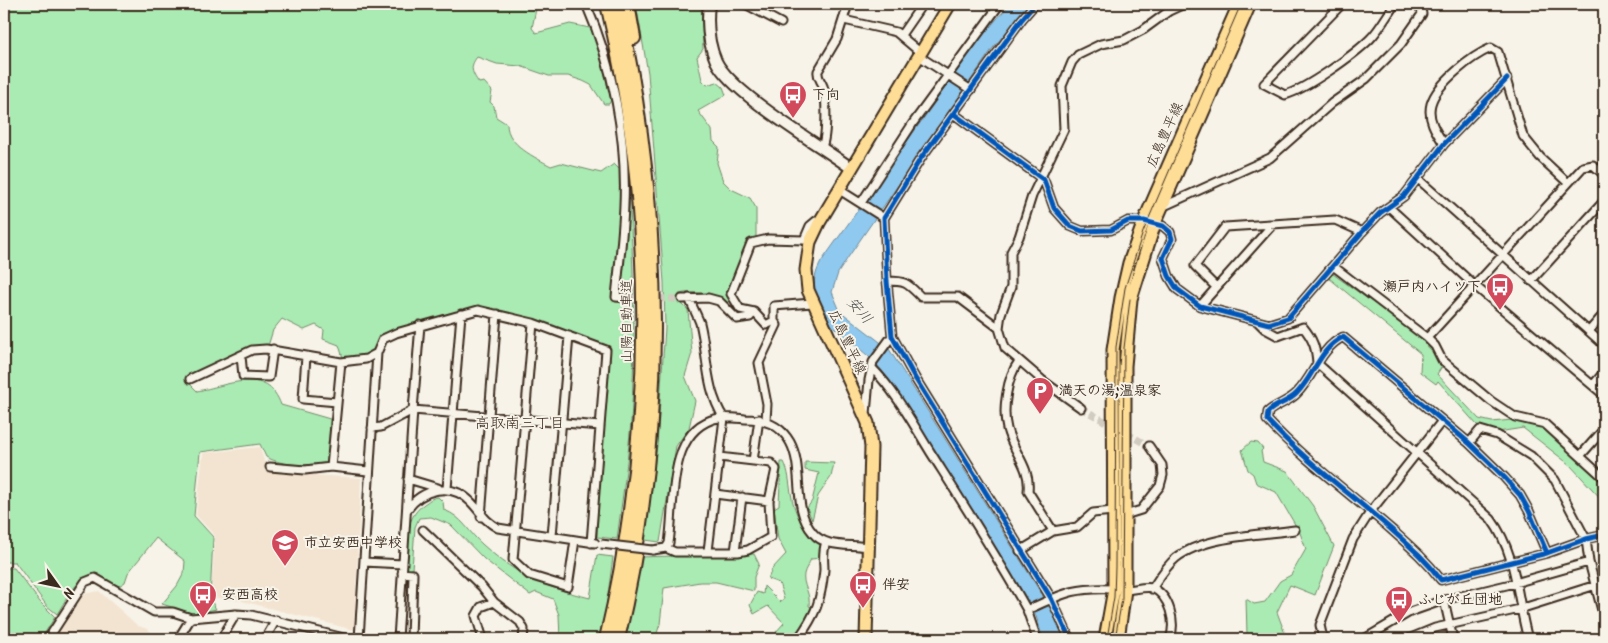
<svg xmlns="http://www.w3.org/2000/svg" width="1608" height="643" font-family="Kalam,'Klee One',sans-serif">
	<rect width="100%" height="100%" fill="#f7f3e8"/>
	<filter id="ink" filterUnits="userSpaceOnUse"><feTurbulence type="fractalNoise" baseFrequency=".02" numOctaves="2"/><feDisplacementMap in="SourceGraphic" scale="10" xChannelSelector="R" yChannelSelector="G"/><feConvolveMatrix kernelMatrix="1 2 1 2 8 2 1 2 1" color-interpolation-filters="sRGB"/></filter>
	<g filter="url(#ink)">
		<path fill="#f3e4d1" d="M260,447L264,461L281,473L361,478L354,630L242,601L211,597L215,536L196,515L203,453Z
			M99,591L138,626L148,629L154,637L153,639H54L84,594Z"/>
		<path fill="#aaebb3" stroke="#728a68" d="M4,4H537L532,28L536,33L570,24L590,28L596,38L611,100L609,104H604L591,85L583,81L568,76H549L520,66L497,64L477,57C469,67 472,73 479,83L484,82L492,91L490,102L494,106L496,117L507,124C507,145 536,158 551,166L561,163L601,173L614,164L620,170L621,194H629C634,270 636,345 631,422C628,461 622,500 617,539L597,537L601,426L607,351L480,308C449,313 405,324 377,340L376,351L366,357L343,358L339,345L323,339L324,330L316,325L304,330L282,319L273,330L268,346L186,380L197,391C227,386 267,365 281,405L330,419L328,463C308,465 285,467 266,457L260,444L200,452L194,516L213,537L210,599L216,609L194,614L162,604L177,586L184,573L185,561L156,538L128,573L125,582L119,586C112,584 107,581 101,578C78,571 67,599 57,614L47,606L15,562H4Z
			M636,4H701L703,49L697,57L702,80L707,85L717,82L723,87L726,95L698,111L712,130L713,141L719,147L717,163L723,181L731,189L750,198L756,208V239L728,295L729,304C716,294 695,290 679,294L680,302L688,310L692,353L685,376L695,401L689,428L676,446L660,542L645,540L657,445L665,328L664,282L648,73Z
			M1333,274L1432,345L1443,365L1437,374L1479,419L1492,422L1512,420L1543,428L1604,483V502L1570,465L1523,428L1498,432L1477,425L1438,381L1436,384L1420,372L1421,354L1329,278Z
			M1251,442L1258,443L1263,449L1261,451L1263,462L1287,471L1313,506L1334,546L1315,595L1290,585L1277,612L1287,639H1242L1241,637L1247,634L1246,599L1254,604L1265,602L1280,581L1291,575L1306,549L1300,533L1276,492L1256,483L1253,474L1248,470L1242,450Z
			M781,462H784C789,472 789,482 791,493C794,514 805,534 822,546L821,558L811,559C809,564 805,569 804,574C802,585 811,593 809,606L814,608L812,615L793,639H786L776,632L784,623L768,606L754,614L750,605L757,592L763,594L764,586L780,602L784,599L779,583L768,579L772,569L786,554L778,539L774,508L779,505Z
			M805,462L834,463L831,477L818,496L812,520L807,508L812,501L819,473L805,470Z
			M438,497L443,502L444,510C462,516 469,533 483,545C519,577 545,587 590,598L597,555L613,557L602,639H560L559,615L553,599L536,592L530,595L484,559L451,525L431,517L419,518L415,527L412,569H406C407,544 403,520 424,504C429,501 431,498 438,497Z
			M754,554L759,564L754,577V591L716,582H700L664,588L660,624L655,639H623L637,557Z
			M4,568H14L40,602L55,617L41,639H4Z"/>
		<path fill="#8fc9ef" stroke="#6d899b" d="M1010,4H1030L993,48L849,256L838,273L832,292L840,311L889,349L1051,609L1064,639H1043L1036,616L890,381C883,372 876,362 867,355C838,330 797,307 821,262L982,36Z"/>
		<g fill="none" stroke-linecap="round" stroke-linejoin="round">
			<path stroke="#d1cbc0" stroke-width="7" stroke-dasharray="7 3.5" stroke-linecap="butt" d="M627,298L682,299
				M1081,408L1149,446"/>
			<defs>
				<path id="street" d="M586,4C613,66 627,137 624,205C623,236 619,266 616,297L627,298
					M745,4L781,23
					M1035,4L1022,19L921,158L884,218L887,281L892,336L915,378L1051,598L1070,639
					M1342,4L1264,84L1285,95C1306,89 1354,55 1370,39C1380,29 1387,15 1395,4
					M844,20L896,32L921,53
					M901,35L921,6
					M919,56L971,90
					M954,114L1044,180L1054,208L1070,226L1082,231L1111,230L1128,221H1144L1163,226L1170,232L1172,239L1163,258L1169,276L1177,289L1200,306L1269,324L1288,318L1362,232L1380,213L1404,196L1444,144L1507,79
					M1444,144C1436,132 1427,119 1431,104C1437,83 1472,56 1491,48L1498,52L1523,136L1540,157L1568,183
					M822,147C827,136 827,97 823,86C821,80 817,78 818,71L837,39L848,4
					M1417,178L1604,345
					M838,189L884,218
					M861,203L913,123L1000,4
					M1162,207L1270,158L1332,103L1366,79L1401,44L1422,14L1421,9L1415,4
					M1390,208L1474,285L1604,395
					M1333,266L1427,338L1435,346L1442,360L1491,401L1515,417L1545,424L1604,478
					M887,281C907,281 907,283 921,297H958L999,328
					M1531,281L1604,201
					M1216,287L1195,266L1225,227L1335,220L1362,232
					M689,298C692,306 697,315 700,323C708,355 705,389 724,418L708,551
					M682,299L708,298L719,301L737,319L750,317L754,312
					M812,303L774,306V321L766,325L754,312L740,309L731,294L751,243L768,239L804,240L810,226L816,221L819,223
					M1200,306L1273,224
					M1257,321L1265,329L1278,336L1303,327C1313,339 1316,348 1317,363L1491,519C1518,556 1516,597 1528,639
					M533,323L513,560L529,575L568,587L575,540
					M1589,331L1604,314
					M1427,338L1583,167L1593,165L1604,175
					M241,356L243,376L269,377L273,349
					M306,356L303,399L337,402
					M1019,361C1007,377 1002,410 1007,429C1013,452 1031,467 1028,491L1053,531
					M872,368C896,392 913,424 931,453C964,505 997,556 1027,610
					M190,379L252,350L266,349L341,362L366,359L377,353L383,339L396,333L478,310L533,323L606,350L591,543
					M1593,385L1604,372
					M1081,408L1042,380L1005,348L999,328L1001,314L1011,287V252L1019,237L1032,196L1064,129L1062,86L1072,62L1078,55L1101,44L1124,40L1143,30L1169,11L1184,4
					M866,414L869,380L873,362L892,336
					M766,421L767,404L759,363L777,325L774,321
					M372,428L381,427L413,410L600,426
					M1469,443L1480,430L1497,435L1531,456L1555,480L1586,539L1589,562L1604,618
					M1581,455L1604,429
					M753,461L759,419
					M270,467L305,470L331,467L368,471
					M331,467L341,362
					M408,479L438,488
					M447,489L461,314
					M715,494L769,501
					M407,510C422,489 451,481 471,502C481,512 484,521 498,528L595,543
					M1125,515L1141,510L1160,486L1163,475L1162,465L1149,446
					M481,517L497,314
					M423,530L482,587L494,602
					M552,536L569,336
					M666,548L675,552H738L748,550L771,537L769,501L776,469L771,463L719,457
					M653,550L666,548L669,543C675,505 667,436 711,420C722,416 734,418 745,419C764,419 780,424 790,442C805,470 791,508 813,533C825,548 850,544 867,547
					M1020,551L1053,531L1077,527L1093,513L1113,511
					M735,552L742,497
					M1547,553L1529,511L1520,495L1504,477L1469,443L1343,337C1320,348 1314,376 1297,393C1289,402 1276,404 1268,412L1267,420C1305,461 1351,494 1393,531C1411,547 1427,561 1441,580L1547,553L1586,539L1604,535
					M364,562L403,564
					M402,573L413,574L411,639
					M1152,589C1159,578 1166,566 1176,558C1204,536 1260,535 1295,530
					M1125,590C1132,590 1145,586 1152,588C1170,595 1176,623 1170,639
					M1444,600L1453,639
					M48,639L85,582L95,578L154,612H173L191,618L236,614L251,615L348,639
					M178,639L191,618
					M221,639L236,614
					M265,639L276,620
					M359,639L377,353
					M398,639L413,410L420,325
					M483,639L476,616L481,607L494,602L520,622L524,629L523,639
					M798,639C816,614 821,601 824,570C824,560 822,553 826,542
					M1037,639L1027,610C1063,594 1073,587 1114,589
					M1323,639L1320,625L1353,539L1371,511L1442,421
					M1364,639L1410,612L1444,600L1515,583L1589,562
					M1408,639L1435,628L1520,609L1596,585"/>
				<path id="secondary" d="M709,4C707,22 708,43 716,61C731,93 818,144 851,168"/>
				<path id="primary" d="M866,639L871,447L868,423L808,290L806,270L810,242L819,223L950,4
					M1105,639L1114,589L1113,350L1121,298L1129,263L1144,221L1239,4
					M1118,639L1125,590V366L1131,299L1155,223L1250,4"/>
				<path id="highway" d="M618,4C664,213 668,430 618,639
					M628,4L634,38
					M606,639C655,432 656,211 607,4"/>
			</defs>
			<use href="#street" stroke="#3b2a1e" stroke-width="11"/>
			<use href="#secondary" stroke="#3b2a1e" stroke-width="14"/>
			<use href="#primary" stroke="#3b2a1e" stroke-width="15"/>
			<use href="#highway" stroke="#3b2a1e" stroke-width="16"/>
			<use href="#street" stroke="#f7f3e8" stroke-width="7"/>
			<use href="#secondary" stroke="#f7f3e8" stroke-width="10"/>
			<use href="#primary" stroke="#fedd96" stroke-width="11"/>
			<use href="#highway" stroke="#fedd96" stroke-width="12"/>
			<path stroke="#3b2a1e" stroke-width="1" d="M1107,639L1114,597L1115,567L1116,347L1125,288L1143,232L1241,4
				M1115,639L1122,599L1124,348L1130,299"/>
			<defs>
				<path id="street-bridge" d="M601,544L653,550"/>
			</defs>
			<use href="#street-bridge" stroke="#3b2a1e" stroke-width="11" stroke-linecap="butt"/>
			<use href="#street-bridge" stroke="#f7f3e8" stroke-width="7"/>
			<defs>
				<path id="cycleway" d="M1035,4L1022,19L921,158L884,218L887,281L892,336L915,378L1051,598L1070,639
					M954,114L1044,180L1054,208L1070,226L1082,231L1111,230L1128,221H1144L1163,226L1170,232L1172,239L1163,258L1169,276L1177,289L1200,306L1269,324L1288,318L1362,232L1380,213L1404,196L1444,144L1507,79
					M1547,553L1529,511L1520,495L1504,477L1469,443L1343,337C1320,348 1314,376 1297,393C1289,402 1276,404 1268,412L1267,420C1305,461 1351,494 1393,531C1411,547 1427,561 1441,580L1547,553L1586,539L1604,535"/>
			</defs>
			<use href="#cycleway" stroke="#f7f3e8" stroke-width="8"/>
			<use href="#cycleway" stroke="#0057b8" stroke-width="5"/>
		</g>
	</g>
	<defs>
		<symbol id="bus-pin" viewBox="-11 -11 22 30"><path d="M0 17L-7.5 6A9.5 9.5 0 1 1 7.5 6Z" fill="#d1495b" stroke="#f7f3e8"/><path d="M-5-6H5V4H4V6H2V4H-2V6H-4V4H-5ZM-3.5-4V0h7V-4ZM-3.5 1.2v1.5H-2V1.2ZM2 1.2v1.5H3.5V1.2Z" fill="#fff"/></symbol>
		<symbol id="parking-pin" viewBox="-11 -11 22 30"><path d="M0 17L-7.5 6A9.5 9.5 0 1 1 7.5 6Z" fill="#d1495b" stroke="#f7f3e8"/><path d="M-3.5-5.5H1a3.5 3.5 0 0 1 0 7H-1V5.5H-3.5ZM-1-3.4V-.6H.8a1.4 1.4 0 0 0 0-2.8Z" fill="#fff"/></symbol>
		<symbol id="school-pin" viewBox="-11 -11 22 30"><path d="M0 17L-7.5 6A9.5 9.5 0 1 1 7.5 6Z" fill="#d1495b" stroke="#f7f3e8"/><path d="M0-5L7-2L0 1L-7-2ZM-4 1L0 2.5L4 1V4Q0 6-4 4Z" fill="#fff"/></symbol>
	</defs>
	<g fill-rule="evenodd">
		<use href="#bus-pin" x="777" y="79" width="32" height="43"/>
		<use href="#bus-pin" x="1484" y="271" width="32" height="43"/>
		<use href="#parking-pin" x="1024" y="375" width="32" height="43"/>
		<use href="#school-pin" x="269" y="527" width="32" height="43"/>
		<use href="#bus-pin" x="847" y="569" width="32" height="43"/>
		<use href="#bus-pin" x="187" y="579" width="32" height="43"/>
		<use href="#bus-pin" x="1383" y="584" width="32" height="43"/>
	</g>
	<g text-anchor="middle" dominant-baseline="central" stroke-width="4" stroke-linejoin="round" paint-order="stroke">
		<g font-size="14" font-weight="bold" fill="#3b2a1e" stroke="#f7f3e8" text-anchor="start">
			<text x="812" y="95">下向</text>
			<text x="1481" y="287" text-anchor="end">瀬戸内ハイツ下</text>
			<text x="1059" y="391">満天の湯;温泉家</text>
			<text x="304" y="543">市立安西中学校</text>
			<text x="882" y="585">伴安</text>
			<text x="222" y="595">安西高校</text>
			<text x="1418" y="600">ふじが丘団地</text>
		</g>
		<g font-size="14" fill="#3b2a1e" stroke="#f7f3e8">
			<text transform="translate(1165 135) rotate(-66)">広島豊平線</text>
			<text transform="translate(627 321) rotate(-90)">山陽自動車道</text>
			<text transform="translate(847 342) rotate(65)">広島豊平線</text>
		</g>
		<g font-size="15" font-style="italic" fill="#505252" stroke="#f7f3e8">
			<text transform="translate(859 311) rotate(49)">安川</text>
		</g>
		<g font-size="15" fill="#3b2a1e" stroke="#f7f3e8">
			<text x="520" y="424">高取南三丁目</text>
		</g>
	</g>
	<rect width="1608" height="643" fill="none" stroke="#f7f3e8" stroke-width="20"/>
	<rect x="10" y="10" width="1588" height="623" fill="none" stroke="#3b2a1e" stroke-width="2" filter="url(#ink)"/>
	<g transform="translate(58 586) rotate(123)" stroke="#f7f3e8" stroke-width="4" paint-order="stroke">
	<path d="M0-4L9 19L0 12L-9 19Z" fill="#3b2a1e"/>
	<text y="-8" font-size="14" font-weight="bold" text-anchor="middle" fill="#3b2a1e">N</text>
	</g>
</svg>
